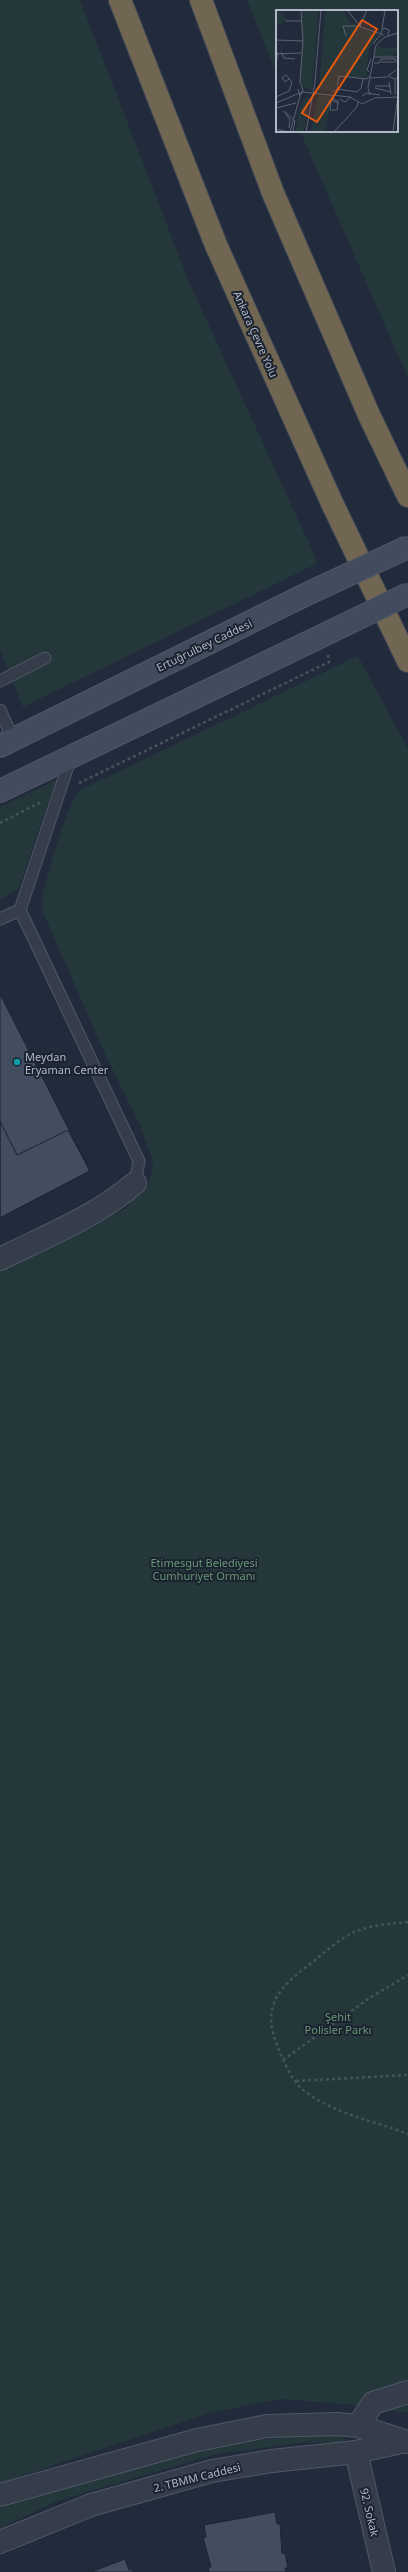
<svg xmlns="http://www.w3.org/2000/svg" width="408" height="2572" font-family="'Noto Sans',sans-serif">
	<rect width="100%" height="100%" fill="#222b3b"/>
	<path fill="#24383c" d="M0,0H80L189,282L318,563L23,707L0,649Z
		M247,0H408V378L300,131H397V11H277V75Z
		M358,656L408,749V2413L344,2404L280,2399L210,2413L0,2483V1268L125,1209L148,1183L152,1172L153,1161L139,1123L105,1054L42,910V896C49,873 66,803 81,790Z
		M56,780L18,890L0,899V807Z
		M344,2435L343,2442L299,2443L217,2454L57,2501L0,2528V2506L224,2445L292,2436Z"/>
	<path fill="#424e60" stroke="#1d2432" d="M0,994L90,1171L0,1218Z
		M0,1121L17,1155L68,1130L90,1171L0,1218Z
		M275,2512L277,2524H280L282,2554L285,2553L288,2568H285L286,2572H209L208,2567H211L203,2537H206L204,2525Z
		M125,2559L129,2570L132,2569L133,2572H91Z"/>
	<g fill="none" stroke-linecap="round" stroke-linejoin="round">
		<defs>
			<path id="service" d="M0,681L45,658
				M0,710L13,739
				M71,757L20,910L139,1161L135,1183
				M0,919L20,910"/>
			<path id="minor" d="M0,1259C46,1236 96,1217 135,1183
				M358,2426L373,2403L408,2392
				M356,2452L384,2572"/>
			<path id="tertiary" d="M0,2495L197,2440L267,2426L337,2424L358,2426L408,2442
				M0,2542L91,2505L212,2471L272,2461L356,2452L401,2442"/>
			<path id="secondary" d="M0,746L309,593
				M0,791L330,632"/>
			<path id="motorway" d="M120,0L216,245L332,503L408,661
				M201,0L273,193L369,415L408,496"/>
		</defs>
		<use href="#service" stroke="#505866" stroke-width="13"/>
		<use href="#minor" stroke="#505866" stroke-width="24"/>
		<use href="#tertiary" stroke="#505866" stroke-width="24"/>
		<use href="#secondary" stroke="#505866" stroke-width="24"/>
		<use href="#motorway" stroke="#404856" stroke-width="24"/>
		<path stroke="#415559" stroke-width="2.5" stroke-dasharray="3 3" stroke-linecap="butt" d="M79,783L329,662L328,655
			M0,823L41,802
			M408,1922C390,1924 371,1925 354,1932C340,1939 327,1950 315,1960C280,1987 259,2004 279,2050C284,2062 292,2081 302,2089C333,2114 372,2120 408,2134
			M283,2060L368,1999L408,1975
			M296,2081L408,2075"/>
		<use href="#service" stroke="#353d4b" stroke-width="11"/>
		<use href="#minor" stroke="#353d4b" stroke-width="22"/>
		<use href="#tertiary" stroke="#353d4b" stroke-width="22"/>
		<use href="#secondary" stroke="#434c5e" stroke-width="22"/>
		<use href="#motorway" stroke="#716652" stroke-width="22"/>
		<defs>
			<path id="secondary-bridge" d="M309,593L408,547
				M330,632L408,594"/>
		</defs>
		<use href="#secondary-bridge" stroke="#505866" stroke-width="24" stroke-linecap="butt"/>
		<use href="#secondary-bridge" stroke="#434c5e" stroke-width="22"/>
	</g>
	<circle fill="#0f9aa8" stroke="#1b2330" stroke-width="1.5" cx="17" cy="1062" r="4"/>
	<g text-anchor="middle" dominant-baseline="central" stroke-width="4" stroke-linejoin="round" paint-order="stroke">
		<g font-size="11" fill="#b0b8c7" stroke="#1b2330">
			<text transform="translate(256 334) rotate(66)">Ankara Çevre Yolu</text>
			<text transform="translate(204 645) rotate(-26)">Ertuğrulbey Caddesi</text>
			<text transform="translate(197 2477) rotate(-14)">2. TBMM Caddesi</text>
			<text transform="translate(370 2512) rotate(77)">92. Sokak</text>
		</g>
		<g font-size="11" fill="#b0b8c7" stroke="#1b2330" text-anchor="start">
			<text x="25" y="1056">Meydan<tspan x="25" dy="13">Eryaman Center</tspan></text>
		</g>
		<g font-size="11" fill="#679874" stroke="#1b2330">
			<text x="204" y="1562">Etimesgut Belediyesi<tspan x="204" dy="13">Cumhuriyet Ormanı</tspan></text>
			<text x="338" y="2016">Şehit<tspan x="338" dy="13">Polisler Parkı</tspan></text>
		</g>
	</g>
	<g transform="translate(276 10)">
		<rect width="122" height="122" fill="#222b3b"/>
		<path d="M2,0L12,11L0,16V7ZM26,0H43L36,80L27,77L25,72ZM49,0H67L74,12L102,25L93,40L90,68L65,66L57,82L43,80ZM122,24V43L99,42L118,44L117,46H99L100,38H102V34L105,38H121L120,25ZM42,84L56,86L49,122H35ZM34,86L28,122H22L20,120L23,101L27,90Z" fill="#24383c"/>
		<path fill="none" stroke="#5b6373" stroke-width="1" d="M71,0L85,17L105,24M10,11H25M106,19L109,0M70,26L67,16H84L91,0M107,26L105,22L108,18L113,20L112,25M0,30L27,31M97,34L105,24M5,42L8,48L19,49M0,44L25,43M97,47H122M121,49L122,63M98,53H103L105,49H119V52H105M0,54L2,42M93,62L91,60L95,49M94,68L111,67M119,69L112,66L120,60M113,72L115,84M99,76H114M99,78L115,82M22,79L24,86L27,80L24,72L27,31L25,0M61,79L81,82L85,78L87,69M56,83L61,79L63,66L91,69L93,66M57,85V89L62,91V93L61,100H54L55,90L62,93M94,85L92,78L100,35L109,27L122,23M119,85V69L122,67M86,86L91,83L104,85M0,87L13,81L16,72L10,65L6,68L9,72L13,69M64,89L69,92L75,87M0,93L26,82L74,87L86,94L99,88L122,87M0,98L20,93M13,118L14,110L8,101L19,111L17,121L15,122M0,119L13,122M14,122L24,86M30,122L39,72L45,0M58,122L81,97L82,92M117,122L122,86"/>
		<path fill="#e8590c" fill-opacity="0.15" stroke="#e8590c" stroke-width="2" d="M86,10L101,19L41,112L26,103Z"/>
		<rect width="122" height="122" fill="none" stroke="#b0b8c7" stroke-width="2"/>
	</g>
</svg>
